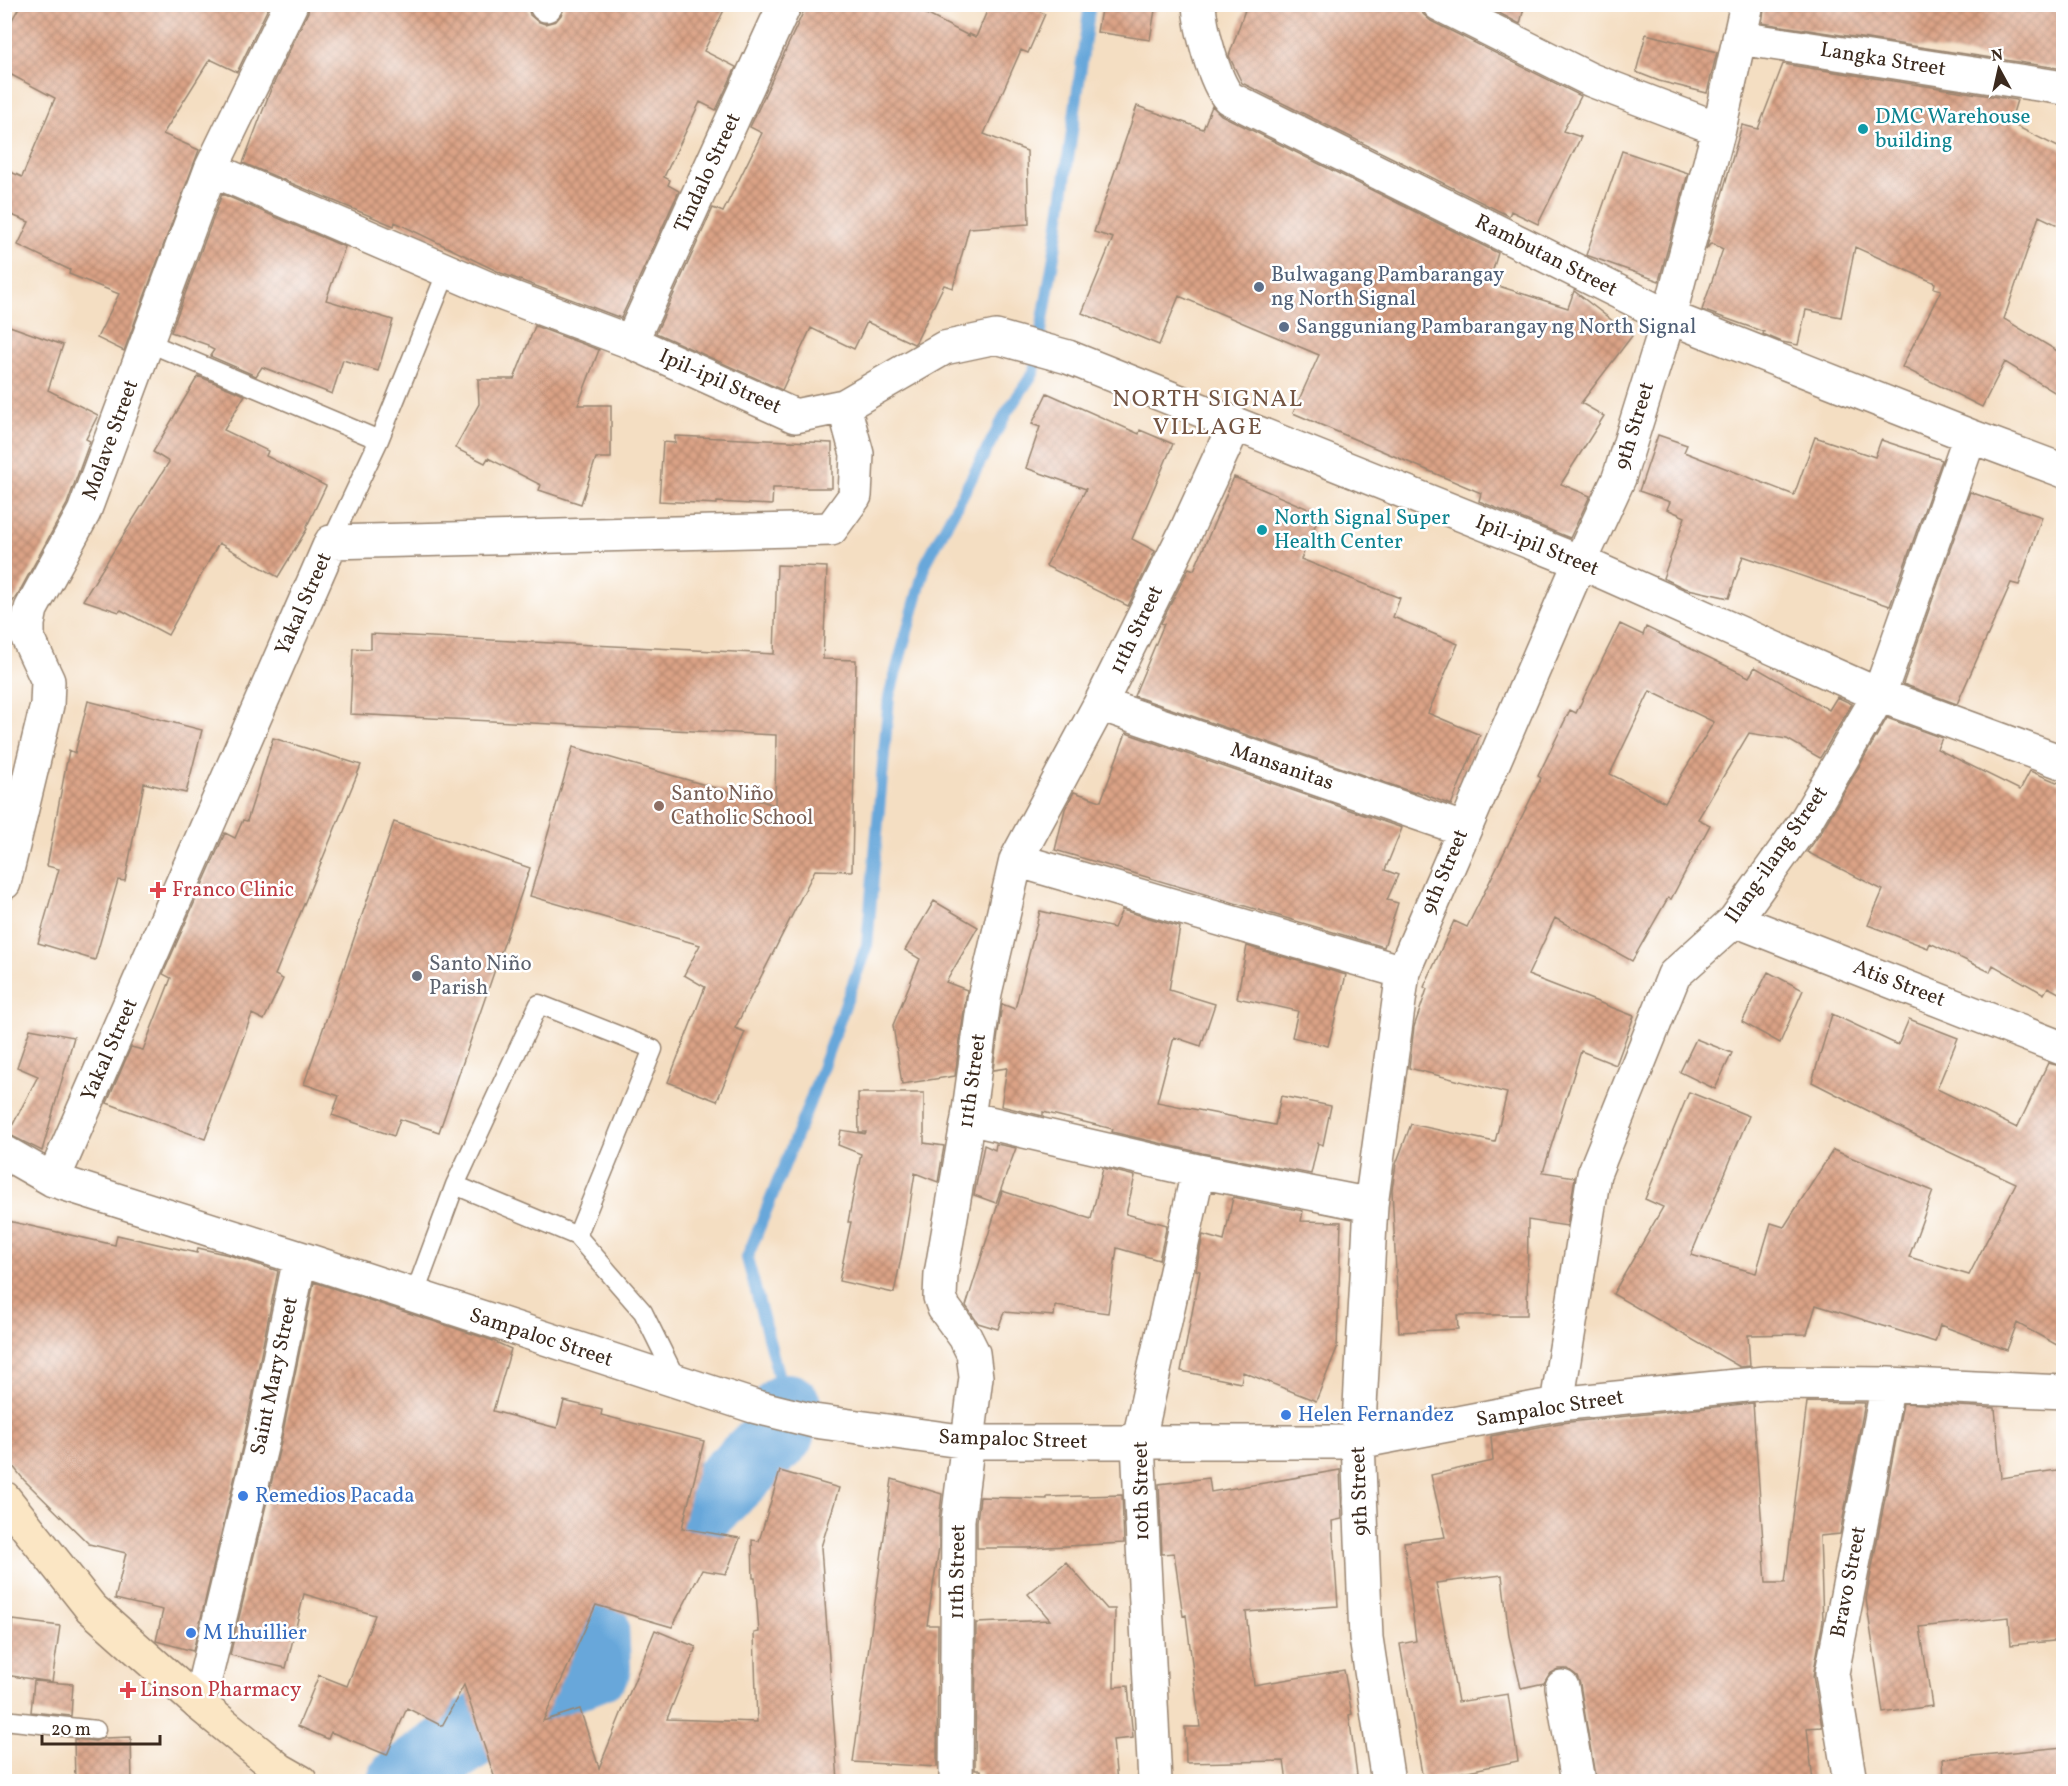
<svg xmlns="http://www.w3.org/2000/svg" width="2068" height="1786" font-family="Vollkorn,serif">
	<defs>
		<pattern id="building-cross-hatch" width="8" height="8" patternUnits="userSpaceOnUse" patternTransform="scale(1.5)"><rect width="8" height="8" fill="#dba386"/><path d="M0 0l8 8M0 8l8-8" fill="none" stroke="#b3856d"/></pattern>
	</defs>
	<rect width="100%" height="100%" fill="#fff"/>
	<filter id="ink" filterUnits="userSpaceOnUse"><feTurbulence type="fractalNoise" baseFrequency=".0167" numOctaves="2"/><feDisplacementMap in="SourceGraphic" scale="12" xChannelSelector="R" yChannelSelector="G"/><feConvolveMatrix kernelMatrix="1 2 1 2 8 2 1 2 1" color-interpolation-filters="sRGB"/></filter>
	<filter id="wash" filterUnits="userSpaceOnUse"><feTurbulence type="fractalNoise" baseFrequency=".008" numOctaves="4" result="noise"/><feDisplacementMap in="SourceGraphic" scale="24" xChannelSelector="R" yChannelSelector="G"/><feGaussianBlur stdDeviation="1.35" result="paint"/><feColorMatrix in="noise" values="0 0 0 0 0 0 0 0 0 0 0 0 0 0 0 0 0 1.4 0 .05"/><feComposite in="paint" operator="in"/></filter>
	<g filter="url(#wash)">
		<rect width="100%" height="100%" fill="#f4dec2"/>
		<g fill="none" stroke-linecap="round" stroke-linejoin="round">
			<path stroke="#68a7da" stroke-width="12" d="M787,1408L747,1258L809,1104L867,945L889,697L926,563L1007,412L1034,372L1056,244L1090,4"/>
			<path stroke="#68a7da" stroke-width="70" d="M402,1782L530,1693L596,1667L594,1626L562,1577L564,1548L595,1524L661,1514L692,1518L779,1434L787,1408"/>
		</g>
		<g id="blocks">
			<path fill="url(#building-cross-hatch)" fill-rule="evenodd" d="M21,4H270L237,72L210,59L163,134L199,150L124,351L97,338L119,294L69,274L70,270L18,245L29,222L4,212V169L22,177L55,98L4,71V34Z
				M309,4H527L530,15L537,21L545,24L556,21L562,14L565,4H727L704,51L736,67L716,110L700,102L664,177L670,180L668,185L679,191L621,318L501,273L395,222L394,226L243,163L271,89L308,12Z
				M807,4H907L969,36V34L976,37L990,4H1024L1045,14L1028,53L1021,50L984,134L1027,151L1029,224L969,228L953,288L944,285L916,342L914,344L867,322L854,349L811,328L782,390L656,333L713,208L723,212L762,133L750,127Z
				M1102,4H1156L1150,40L1097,32Z
				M1247,4H1420L1423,14L1431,21L1581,96L1563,131L1581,137L1538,224L1511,211L1509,216L1242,83L1229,56Z
				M1482,4H1525L1520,24Z
				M1765,4H2064V69L1762,23Z
				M1646,34L1717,52L1707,93L1659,81L1636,72Z
				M1783,64L2017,100L2010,123L2064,150V228L2039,216L2004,319L2064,355V398L2005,362L1982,407L1902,367L1941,290L1934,288L1935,283L1855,247L1841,317L1806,310L1798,345L1782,342L1763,334L1764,332L1702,310L1723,249L1711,243L1706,250L1742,125L1758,129Z
				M1137,106L1203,129L1212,106L1221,115L1498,253L1489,283L1568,308L1574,291L1632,336L1581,403L1604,416L1561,484L1590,496L1570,538L1479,501L1481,493L1293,413L1319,355L1179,296L1159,345L1082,313L1113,238L1094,232Z
				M1622,151L1688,173L1659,281L1586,255Z
				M222,194L345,247L326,300L393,320L378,371L343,360L332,394L262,367L256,376L210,356L214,350L208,347V345L171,332Z
				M4,324L63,345L48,390L98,415L86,439L90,441L67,504L18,594L4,614Z
				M535,326L599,350L578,405H611V458H596L581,504L539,490L541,485L488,458L485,463L455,448L479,404L478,379H514Z
				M198,376L245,395L224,430L268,451L266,456L326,486L306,528L307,529L278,577L219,543L168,635L121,610L119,612L83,600L169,462L153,452Z
				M1047,393L1139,434L1140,430L1173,444L1132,539L1155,551L1128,606L1046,566L1086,489L1026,468L1040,427L1032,424Z
				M1658,435L1687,445L1684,452L1794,495L1815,437L1875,457L1881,440L1942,460L1890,606L1743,556L1729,598L1684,588L1663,578L1685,517L1667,509L1670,502L1639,491Z
				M675,436L832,443V488H773L772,505L717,502V504L659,501L663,442L675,443Z
				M1234,477L1320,514L1301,559L1400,598L1393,617L1458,644L1428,713L1480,735L1451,805L1416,791L1415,793L1134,696L1164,624L1161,623L1189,568L1194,570Z
				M1970,492L2042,517L2019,585L2011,583L1957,704L1903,684Z
				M777,565L827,567L823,659L856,660L852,871L815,870L735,1028L745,1032L717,1101L668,1082L705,987L684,975L700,945L530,896L573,747L775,805L776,735L350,714L353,648L371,649V634L774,654Z
				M1620,624L1643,635L1646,627L1749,677L1755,667L1829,710L1837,697L1852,704L1820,758L1787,739L1749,733L1698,819L1710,825L1671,899L1668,898L1632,961L1555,918L1528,975L1634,1016L1616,1065L1581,1051L1543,1172L1575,1177L1567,1226L1528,1220L1527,1315H1457L1458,1329L1399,1332L1392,1190L1396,1164L1411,1124L1495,1142L1507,1093L1409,1068L1414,1027L1427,989L1424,987L1454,921L1467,927L1541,778L1538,776L1570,710L1576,713ZM1650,691L1714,722L1665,802L1610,774Z
				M88,701L202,730L186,793L144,783L125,881L118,880L95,960L38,943L59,869L47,866L69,750L75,753Z
				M1887,718L1942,738L1937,749L2020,790L2030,771L2064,785V996L2048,987L2044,994L1993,965L1990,972L1930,943L1928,948L1868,925L1883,890L1807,852L1821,832Z
				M1126,733L1402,828L1385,870L1398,875L1387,900L1398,903L1384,947L1055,850L1065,809L1074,792L1101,801Z
				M273,738L361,765L275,975L283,979L264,1020L252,1014L205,1139L107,1103L131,1047L143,1050L171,978L163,974L225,833L235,838L243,820L247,821Z
				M394,822L530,868L439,1132L400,1119L394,1136L332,1115L339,1096L304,1084Z
				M934,901L978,927L946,982L967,990L955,1076L902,1084L893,1025L920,959L905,950Z
				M1122,910L1180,927L1169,990L1215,1004L1201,1046L1174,1037L1157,1102L1275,1125L1281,1096L1331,1106L1323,1145L1318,1143L1311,1174L1202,1153L1112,1132L1113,1129L1043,1112V1116L1001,1106L1007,1068L993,1070L1002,1004L1015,1009L1040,911L1114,928Z
				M1247,946L1346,975L1328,1046L1292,1037L1298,1011L1237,998Z
				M1768,972L1803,990L1780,1043L1742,1022Z
				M1832,1014L1898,1045L1909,1019L1958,1038L1937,1089L2017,1128L2048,1063L2064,1067V1349L2017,1323L2007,1350L1940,1325L1935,1342L1816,1305L1807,1334L1748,1335L1750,1366L1740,1367L1613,1294L1663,1207L1645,1199L1689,1092L1749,1116L1691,1255L1756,1273L1771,1223L1784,1227L1833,1150L1933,1191L1909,1257L1969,1275L2016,1183L1947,1151L1812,1082Z
				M30,1029L74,1037L42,1151L8,1134L38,1076L17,1067Z
				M1696,1039L1732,1053L1715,1089L1680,1072Z
				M858,1093H924V1143L944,1146L938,1182L915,1173L903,1248L894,1293L839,1281L851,1222H848L861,1154L838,1145L841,1130L865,1134L866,1132H859Z
				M996,1144L1016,1148L996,1203L974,1195L984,1145L995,1150Z
				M1103,1168L1135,1176L1126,1214L1167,1225L1159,1260L1117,1248L1108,1313L1055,1306L1054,1316L1004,1312L998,1329L978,1323L966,1306L1002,1191L1091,1219Z
				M1233,1197L1303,1211L1301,1221L1341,1222L1337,1348L1316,1401L1243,1372L1241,1383L1181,1371L1200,1271L1196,1270L1203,1235L1224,1241Z
				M4,1220L115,1245L117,1235L197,1253L198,1248L229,1255L278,1271L243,1443L193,1651L156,1641L163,1610L115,1599L126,1553L89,1544L24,1480L4,1455Z
				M314,1282L491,1340L511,1349L493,1411L557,1428L564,1401L602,1410L601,1415L704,1441L682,1528L740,1538L726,1574L702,1570L672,1627L596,1605L543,1721L580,1709L599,1768L655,1630L696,1647L667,1719L757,1722L754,1633L759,1632L755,1578H753L752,1540L759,1541L780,1471L839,1488L821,1547L838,1781L496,1782L464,1685L442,1726L407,1708L387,1755L331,1732L328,1739L298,1726L319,1675L347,1686L375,1615L304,1594L286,1668L230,1655L279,1451Z
				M1807,1402L1865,1403L1840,1534L1820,1536L1823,1621L1813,1676L1822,1727L1807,1728L1813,1782H1596L1580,1684L1577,1676L1568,1669H1558L1550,1673L1544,1683L1521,1688L1509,1636L1502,1575L1436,1583L1458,1702L1508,1694L1518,1761L1423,1780L1400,1644L1416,1641L1404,1542L1445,1537L1431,1475L1493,1461L1491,1436L1560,1423L1753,1403L1766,1583H1785Z
				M1903,1403L1995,1408L2001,1478L2064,1469V1640L2011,1645L2009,1617L1920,1627L1932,1706L1883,1713L1866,1599Z
				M1340,1470L1342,1519L1332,1521L1338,1606L1246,1612L1254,1685L1344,1670L1352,1714L1349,1715L1357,1775L1314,1782H1287L1284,1761L1186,1763L1185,1727H1200L1186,1615L1183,1616L1174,1553L1162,1554L1159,1484L1209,1478L1211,1492Z
				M892,1479L942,1494L939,1520V1548L927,1625H938L937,1767L853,1762Z
				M1122,1495L1124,1543L1028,1548H977V1521L980,1497L1047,1499V1497Z
				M1066,1562L1107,1609H1115L1114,1687L1128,1686L1133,1738L1113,1740L1117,1782H981V1770H975L976,1623L1050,1620L1028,1594Z
				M13,1620L60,1626L52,1682L5,1675Z
				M34,1681L73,1684L71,1716L31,1712Z
				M131,1737L132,1782H75L74,1739L95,1741L104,1738Z
				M2064,1747V1782H1944L1943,1759Z"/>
		</g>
	</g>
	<g filter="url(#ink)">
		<use href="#blocks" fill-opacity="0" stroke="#988470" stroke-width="1.5"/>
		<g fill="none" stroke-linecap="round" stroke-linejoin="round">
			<defs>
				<path id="lane" d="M147,342L379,440L331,542
					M379,440L447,271
					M577,1236L643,1312L677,1381
					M414,1296L455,1185L539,1004L653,1049L577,1236L455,1185
					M4,1720L96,1730"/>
				<path id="street" d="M1199,4C1200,27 1214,81 1229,98L1669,317L1970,436L2064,471
					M1439,4L1591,80L1719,129
					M546,5V4
					M1739,38L2064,88
					M211,169L492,290L631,342L795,416L844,406L944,348L996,337L1068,357L1580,562L1879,695L2064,763
					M631,342L785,4
					M1100,704L1463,829
					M1016,860L1403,972
					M4,883L47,705L48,681L28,638V624L31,609L84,512L211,169L291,4
					M1735,920L2064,1049
					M968,1118L1198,1171L1371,1205
					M4,1152L53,1180L300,1258L753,1406L814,1421L968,1442H1358L1557,1404L1766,1383L1888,1384L2064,1392
					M53,1180L331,542L831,529L855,496L857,454L844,406
					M1557,1404L1594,1174L1674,975L1735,920L1805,822L1879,695L1970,436
					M1562,1687L1578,1782
					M199,1704L261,1447L300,1258
					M956,1782L958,1520L976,1377L973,1353L965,1337L944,1308L940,1297L941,1274L968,1118L985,993L1016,860L1100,704L1186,531L1235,424
					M1155,1782L1138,1444L1198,1171
					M1388,1782L1366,1638L1358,1442L1371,1205L1403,972L1580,562L1619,478L1669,317L1719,129L1747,4
					M1850,1782L1832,1673L1888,1384"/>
				<path id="secondary" d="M4,1498L91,1608L199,1704L280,1770L301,1782"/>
			</defs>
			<use href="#lane" stroke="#988470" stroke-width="21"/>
			<use href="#street" stroke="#988470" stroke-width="36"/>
			<use href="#secondary" stroke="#988470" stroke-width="36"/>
			<use href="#lane" stroke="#fff" stroke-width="18"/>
			<use href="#street" stroke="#fff" stroke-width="33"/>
			<use href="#secondary" stroke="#fbe6c4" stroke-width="33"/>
		</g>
	</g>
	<g fill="#0f9aa8" stroke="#fff" stroke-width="2">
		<circle cx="1863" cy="129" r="6"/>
		<circle cx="1262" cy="530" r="6"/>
	</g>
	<g fill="#5c6f8a" stroke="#fff" stroke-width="2">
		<circle cx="1259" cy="287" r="6"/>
		<circle cx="1284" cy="327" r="6"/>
	</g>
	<circle fill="#8d6e63" stroke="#fff" stroke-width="2" cx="659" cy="806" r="6"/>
	<g fill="#e0444e" stroke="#fff" stroke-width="2">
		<path d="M155 881h6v6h6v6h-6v6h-6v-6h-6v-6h6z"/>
		<path d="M125 1681h6v6h6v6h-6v6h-6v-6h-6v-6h6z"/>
	</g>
	<circle fill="#6b7280" stroke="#fff" stroke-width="2" cx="417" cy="976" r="6"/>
	<g fill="#3f7fe0" stroke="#fff" stroke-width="2">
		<circle cx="1286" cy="1415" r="6"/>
		<circle cx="243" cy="1496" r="6"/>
		<circle cx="191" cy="1633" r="6"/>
	</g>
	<g text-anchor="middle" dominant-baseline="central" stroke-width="5" stroke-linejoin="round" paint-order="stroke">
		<g font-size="21" fill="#3b2a1e" stroke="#fff">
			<text transform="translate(1883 60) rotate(9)">Langka Street</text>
			<text transform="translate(708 173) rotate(-65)">Tindalo Street</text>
			<text transform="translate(1546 256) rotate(27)">Rambutan Street</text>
			<text transform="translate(720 382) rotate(24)">Ipil-ipil Street</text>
			<text transform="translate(1635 426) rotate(-73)">9th Street</text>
			<text transform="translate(111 440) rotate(-70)">Molave Street</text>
			<text transform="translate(1537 546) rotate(22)">Ipil-ipil Street</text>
			<text transform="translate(304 604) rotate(-66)">Yakal Street</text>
			<text transform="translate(1137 630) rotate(-64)">11th Street</text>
			<text transform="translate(1282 767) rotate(19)">Mansanitas</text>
			<text transform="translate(1777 855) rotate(-55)">Ilang-ilang Street</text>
			<text transform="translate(1445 872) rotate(-67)">9th Street</text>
			<text transform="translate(1899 984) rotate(21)">Atis Street</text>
			<text transform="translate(110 1050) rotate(-66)">Yakal Street</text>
			<text transform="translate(973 1081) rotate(-82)">11th Street</text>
			<text transform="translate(541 1338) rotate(18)">Sampaloc Street</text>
			<text transform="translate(275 1376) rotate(-78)">Saint Mary Street</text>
			<text transform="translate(1550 1409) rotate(-9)">Sampaloc Street</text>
			<text transform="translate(1013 1440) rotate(2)">Sampaloc Street</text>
			<text transform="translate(1142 1491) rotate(-91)">10th Street</text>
			<text transform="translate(1360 1491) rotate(-92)">9th Street</text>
			<text transform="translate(958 1572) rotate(-89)">11th Street</text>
			<text transform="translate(1849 1582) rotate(-79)">Bravo Street</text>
		</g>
		<g font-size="21" fill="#0d838f" stroke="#fff" text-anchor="start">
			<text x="1875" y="117">DMC Warehouse<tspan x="1875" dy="24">building</tspan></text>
			<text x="1274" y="518">North Signal Super<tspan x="1274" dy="24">Health Center</tspan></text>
		</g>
		<g font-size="21" fill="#4e5e75" stroke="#fff" text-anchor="start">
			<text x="1271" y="275">Bulwagang Pambarangay<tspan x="1271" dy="24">ng North Signal</tspan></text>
			<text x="1296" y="327">Sangguniang Pambarangay ng North Signal</text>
		</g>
		<g font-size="21" fill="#785e54" stroke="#fff" text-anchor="start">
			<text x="671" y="794">Santo Niño<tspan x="671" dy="24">Catholic School</tspan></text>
		</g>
		<g font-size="21" fill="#be3a42" stroke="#fff" text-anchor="start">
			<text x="172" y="890">Franco Clinic</text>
			<text x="140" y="1690">Linson Pharmacy</text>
		</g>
		<g font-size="21" fill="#5b616d" stroke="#fff" text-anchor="start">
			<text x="429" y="964">Santo Niño<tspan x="429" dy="24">Parish</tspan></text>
		</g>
		<g font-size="21" fill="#366cbe" stroke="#fff" text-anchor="start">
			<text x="1298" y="1415">Helen Fernandez</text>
			<text x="255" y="1496">Remedios Pacada</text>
			<text x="203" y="1633">M Lhuillier</text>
		</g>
		<g font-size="24" letter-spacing="1.5" fill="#735442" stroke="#fff">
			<text x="1208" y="400">NORTH SIGNAL<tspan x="1208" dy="28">VILLAGE</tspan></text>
		</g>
	</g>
	<rect width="2068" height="1786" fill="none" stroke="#fff" stroke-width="24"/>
	<g transform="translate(1999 69) rotate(352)" stroke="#ffffff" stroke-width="4.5" paint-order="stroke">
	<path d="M0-4.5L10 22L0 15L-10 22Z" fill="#3b2a1e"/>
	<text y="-9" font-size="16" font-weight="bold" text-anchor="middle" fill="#3b2a1e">N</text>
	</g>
	<path d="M42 1735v9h118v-9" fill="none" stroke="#3b2a1e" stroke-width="3"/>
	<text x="51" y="1735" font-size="18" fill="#3b2a1e" stroke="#ffffff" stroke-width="4.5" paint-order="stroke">20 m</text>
</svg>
